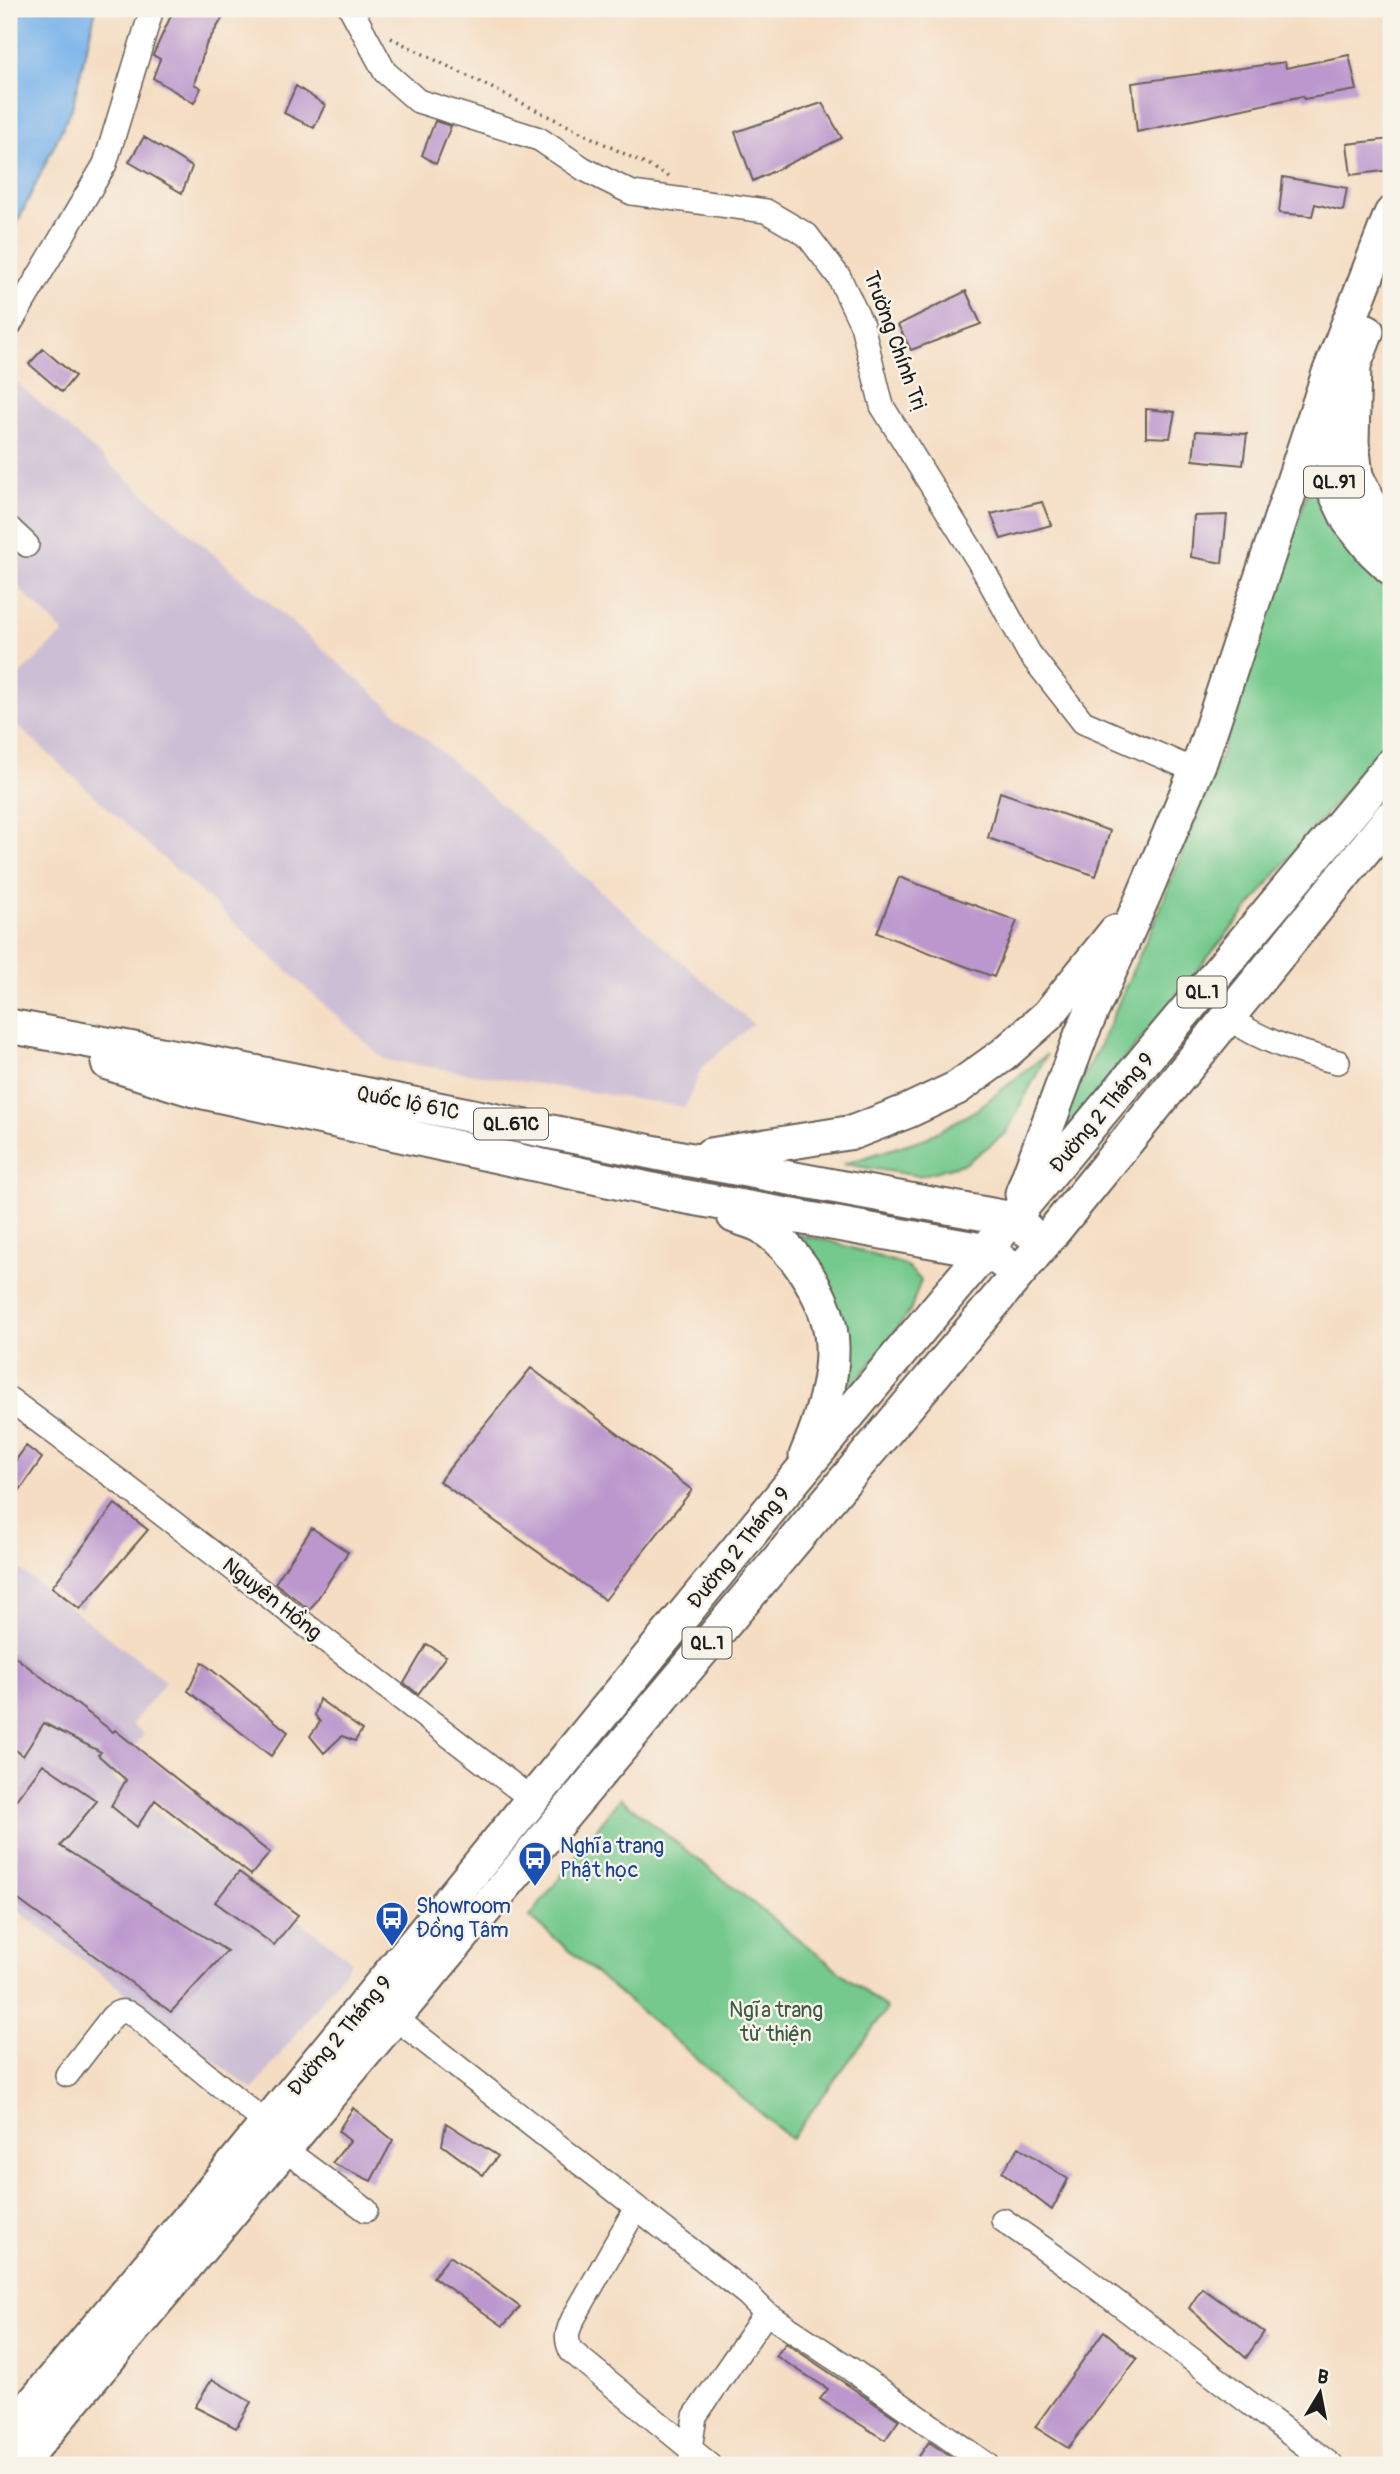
<svg xmlns="http://www.w3.org/2000/svg" width="1400" height="2474" font-family="Pangolin,sans-serif">
	<rect width="100%" height="100%" fill="#f7f3e8"/>
	<filter id="ink" filterUnits="userSpaceOnUse"><feTurbulence type="fractalNoise" baseFrequency=".0143" numOctaves="2"/><feDisplacementMap in="SourceGraphic" scale="14" xChannelSelector="R" yChannelSelector="G"/><feConvolveMatrix kernelMatrix="1 2 1 2 8 2 1 2 1" color-interpolation-filters="sRGB"/></filter>
	<filter id="wash" filterUnits="userSpaceOnUse"><feTurbulence type="fractalNoise" baseFrequency=".00686" numOctaves="4" result="noise"/><feDisplacementMap in="SourceGraphic" scale="28" xChannelSelector="R" yChannelSelector="G"/><feGaussianBlur stdDeviation="1.57" result="paint"/><feColorMatrix in="noise" values="0 0 0 0 0 0 0 0 0 0 0 0 0 0 0 0 0 1.4 0 .05"/><feComposite in="paint" operator="in"/></filter>
	<g filter="url(#wash)">
		<rect width="100%" height="100%" fill="#f5ddc3"/>
		<path fill="#ccbed4" d="M9,376L753,1024L702,1067L685,1107L385,1060L9,718V684L64,633L9,578Z
			M9,1561L166,1681L132,1724L144,1734L112,1778L352,1961L253,2090L9,1904V1774L17,1762L9,1755Z"/>
		<path fill="#74c98d" stroke="#487254" stroke-width="2" d="M1318,485C1338,537 1348,551 1391,587V740L1322,818L1060,1138L1052,1134L1097,1052L1162,904L1218,763L1308,490Z
			M1047,1054L1006,1133L966,1163L919,1176L844,1164L926,1138L976,1110Z
			M785,1233L826,1240L905,1265L921,1280L910,1311L851,1389L847,1340Z
			M620,1798L887,2009L791,2139L530,1917Z"/>
		<path fill="#7ab4eb" stroke="#4b6884" stroke-width="2" d="M9,9H96L72,108L9,240Z"/>
		<g id="blocks">
			<path fill="#bb97cd" d="M174,9H228L206,45L194,84L201,88L194,103L153,78L160,59L153,55Z
				M1349,55L1357,90L1304,99L1303,96L1137,132L1132,83L1285,62L1286,68Z
				M296,86L325,105L314,128L284,113Z
				M822,103L842,138L753,181L735,132Z
				M435,121L451,126L436,164L422,155Z
				M144,137L192,167L182,193L129,162Z
				M1391,139V170L1351,175L1347,144Z
				M1283,177L1347,188L1343,211L1315,204L1312,216L1279,213Z
				M966,291L981,324L911,350L898,325Z
				M43,349L75,376L62,392L29,364Z
				M1146,409L1175,412L1170,438L1146,437Z
				M1196,431L1247,434L1243,465L1193,460Z
				M1042,502L1051,525L1001,539L991,514Z
				M1227,515L1222,563L1191,557L1194,516Z
				M1000,792L1110,831L1096,876L988,838Z
				M899,877L1017,921L994,977L877,933Z
				M531,1368L692,1490L605,1600L439,1481Z
				M26,1446L42,1458L9,1506V1470Z
				M115,1504L148,1530L80,1609L52,1587Z
				M312,1528L348,1552L310,1610L275,1583Z
				M427,1644L446,1656L418,1694L404,1683Z
				M9,1652L113,1732L115,1730L270,1853L251,1875L155,1800L137,1827L111,1806L126,1780L98,1755L101,1752L44,1723L23,1756L9,1744Z
				M202,1662L288,1732L271,1756L188,1691Z
				M319,1699L362,1730L355,1741L342,1736L324,1753L310,1736L320,1722L315,1715Z
				M43,1764L97,1801L60,1846L227,1951L171,2012L9,1893V1809Z
				M239,1872L298,1915L274,1945L215,1902Z
				M353,2108L393,2140L371,2181L332,2163L350,2141L338,2131Z
				M446,2123L498,2156L483,2175L442,2145Z
				M1019,2147L1068,2179L1052,2210L1002,2172Z
				M450,2256L520,2307L503,2326L433,2277Z
				M1202,2288L1264,2332L1246,2358L1189,2308Z
				M1104,2331L1137,2359L1068,2448L1035,2427Z
				M786,2343L899,2420L885,2440L820,2399L828,2389L776,2356Z
				M212,2379L251,2402L236,2428L195,2407Z
				M929,2442L963,2465H913Z"/>
		</g>
	</g>
	<g filter="url(#ink)">
		<use href="#blocks" fill-opacity="0" stroke="#686056" stroke-width="2"/>
		<g fill="none" stroke-linecap="round" stroke-linejoin="round">
			<defs>
				<path id="minor" d="M351,9L385,72L418,101L539,139L584,169L632,193L766,211L807,235L839,277L862,325L882,406L979,562L1029,653L1083,722L1196,771
					M9,326L105,164L152,9
					M9,528L27,545
					M1228,1018C1265,1042 1296,1052 1338,1062
					M9,1399L127,1487L534,1801
					M394,2017L748,2295L766,2313L849,2368L987,2465
					M67,2075L112,2017C121,2009 126,2011 135,2016L267,2124
					M284,2149L366,2210
					M636,2208L573,2319C567,2332 565,2338 571,2351L710,2465
					M1003,2220L1074,2270L1331,2465
					M692,2462L690,2449L695,2416L766,2313"/>
				<path id="highway" d="M1391,214L1328,376V407L1335,492L1349,521L1373,551L1391,568
					M1367,331L1354,365L1352,442L1356,476L1370,504L1391,533
					M9,1026L204,1062L686,1159L1013,1219L1027,1230
					M108,1063L194,1090L676,1195L987,1251L1003,1262
					M710,1155L854,1132L908,1111L957,1088L1003,1055L1048,1015L1115,932
					M1022,1194L1082,1033L1143,897L1201,759L1328,376
					M734,1216C744,1220 756,1222 764,1228C798,1253 831,1303 832,1346C833,1382 820,1423 806,1456
					M9,2432L205,2199L794,1480L1391,765
					M19,2465L1044,1243L1391,817"/>
			</defs>
			<use href="#minor" stroke="#686056" stroke-width="26"/>
			<use href="#highway" stroke="#686056" stroke-width="37"/>
			<path stroke="#686056" stroke-width="3.5" stroke-dasharray="2 5" stroke-linecap="butt" d="M391,38L669,176"/>
			<use href="#minor" stroke="#fff" stroke-width="23"/>
			<use href="#highway" stroke="#fff" stroke-width="33"/>
		</g>
	</g>
	<defs>
		<symbol id="bus-pin" viewBox="-11 -11 22 30"><path d="M0 17L-7.5 6A9.5 9.5 0 1 1 7.5 6Z" fill="#1a4fb4" stroke="#f7f3e8"/><path d="M-5-6H5V4H4V6H2V4H-2V6H-4V4H-5ZM-3.5-4V0h7V-4ZM-3.5 1.2v1.5H-2V1.2ZM2 1.2v1.5H3.5V1.2Z" fill="#fff"/></symbol>
	</defs>
	<g fill-rule="evenodd">
		<use href="#bus-pin" x="516" y="1839" width="38" height="52"/>
		<use href="#bus-pin" x="373" y="1899" width="38" height="52"/>
	</g>
	<g text-anchor="middle" dominant-baseline="central" stroke-width="5" stroke-linejoin="round" paint-order="stroke">
		<g fill="#f7f3e8" stroke="#5e5c59" stroke-width="2">
			<rect x="1304" y="466.5" width="60" height="31" rx="5"/>
			<rect x="1177.5" y="976.5" width="49" height="31" rx="5"/>
			<rect x="474" y="1108.5" width="74" height="31" rx="5"/>
			<rect x="682.5" y="1627.5" width="49" height="31" rx="5"/>
		</g>
		<g font-size="19" font-weight="bold" fill="#1c1c1c">
			<text x="1334" y="482">QL.91</text>
			<text x="1202" y="992">QL.1</text>
			<text x="511" y="1124">QL.61C</text>
			<text x="707" y="1643">QL.1</text>
		</g>
		<g font-size="21" fill="#1c1c1c" stroke="#f7f3e8">
			<text transform="translate(895 341) rotate(70)">Trường Chính Trị</text>
			<text transform="translate(408 1103) rotate(11)">Quốc lộ 61C</text>
			<text transform="translate(1102 1113) rotate(-50)">Đường 2 Tháng 9</text>
			<text transform="translate(739 1548) rotate(-51)">Đường 2 Tháng 9</text>
			<text transform="translate(272 1599) rotate(38)">Nguyên Hồng</text>
			<text transform="translate(340 2036) rotate(-50)">Đường 2 Tháng 9</text>
		</g>
		<g font-size="21" fill="#164399" stroke="#f7f3e8" text-anchor="start">
			<text x="560" y="1846">Nghĩa trang<tspan x="560" dy="24">Phật học</tspan></text>
			<text x="416" y="1906">Showroom<tspan x="416" dy="24">Đồng Tâm</tspan></text>
		</g>
		<g font-size="21" fill="#3b5944" stroke="#f7f3e8">
			<text x="776" y="2010">Ngĩa trang<tspan x="776" dy="24">từ thiện</tspan></text>
		</g>
	</g>
	<rect width="1400" height="2474" fill="none" stroke="#f7f3e8" stroke-width="35"/>
	<g transform="translate(1320 2393) rotate(10)" stroke="#f7f3e8" stroke-width="5" paint-order="stroke">
	<path d="M0-5L12 26L0 18L-12 26Z" fill="#1c1c1c"/>
	<text y="-10" font-size="19" font-weight="bold" text-anchor="middle" fill="#1c1c1c">B</text>
	</g>
</svg>
